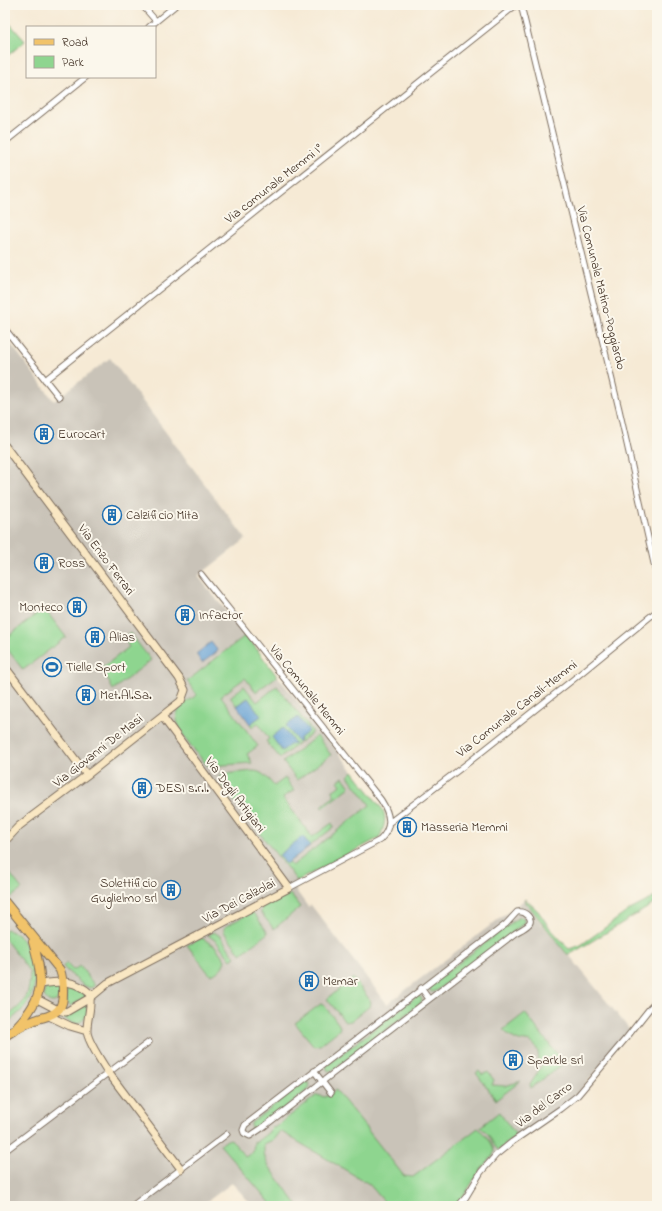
<svg xmlns="http://www.w3.org/2000/svg" width="662" height="1211" font-family="'Indie Flower',sans-serif">
	<rect width="100%" height="100%" fill="#fbf7ec"/>
	<filter id="ink" filterUnits="userSpaceOnUse"><feTurbulence type="fractalNoise" baseFrequency=".025" numOctaves="2"/><feDisplacementMap in="SourceGraphic" scale="8" xChannelSelector="R" yChannelSelector="G"/><feConvolveMatrix kernelMatrix="1 2 1 2 8 2 1 2 1" color-interpolation-filters="sRGB"/></filter>
	<filter id="wash" filterUnits="userSpaceOnUse"><feTurbulence type="fractalNoise" baseFrequency=".012" numOctaves="4" result="noise"/><feDisplacementMap in="SourceGraphic" scale="16" xChannelSelector="R" yChannelSelector="G"/><feGaussianBlur stdDeviation="0.9" result="paint"/><feColorMatrix in="noise" values="0 0 0 0 0 0 0 0 0 0 0 0 0 0 0 0 0 1.4 0 .05"/><feComposite in="paint" operator="in"/></filter>
	<g filter="url(#wash)">
		<rect width="100%" height="100%" fill="#f6ead5"/>
		<path fill="#c9c3b8" d="M5,336L54,401L110,358L246,539L198,576L380,805L385,817L381,833L292,885L308,907L311,905L387,1004L524,900L541,923L567,954L569,955L630,1030L577,1094L483,1167L476,1176L466,1195L456,1206H253L232,1183L201,1206H5Z"/>
		<path fill="#8ed58f" stroke="#648056" d="M5,18L25,41L5,58Z
			M44,608L66,637L23,670L5,646V639Z
			M130,633L151,660L113,690L102,668L129,647L124,638Z
			M246,635L277,676L256,692L245,678L221,696L258,746L247,754L252,763L210,766L206,764C197,753 170,724 178,711C182,704 191,699 197,695L187,681Z
			M244,686L257,702L277,686L313,732L280,758L266,741L269,739L258,723L252,727L250,724L261,716L247,698L237,706L230,697Z
			M317,736L331,755L297,780L283,762Z
			M253,771C263,771 268,779 274,786L285,778L294,790L283,798L312,837L332,823L334,827L289,862L292,866L370,805L348,776L353,771L383,810C387,819 384,829 379,838L297,881L222,785L220,777L223,774Z
			M343,777L350,787L322,808L321,806L335,796L332,791L341,785L338,781Z
			M5,867L22,889L12,897L5,888Z
			M285,894L291,895L300,907L274,929L261,913L262,906Z
			M657,896V902L569,955L567,954L524,900L525,899L538,911L549,927L569,949L581,945L628,911Z
			M252,912L256,916L268,933L241,954L224,932V928L226,926Z
			M519,917L524,918V921L523,924L436,991L431,992L430,990V985Z
			M7,929L9,931L17,933C23,942 32,953 35,963C36,968 35,974 35,979C33,1002 23,1011 5,1024V1018C26,1002 29,998 30,972L5,939V930Z
			M214,932L220,936L235,957L231,960L217,942L208,935Z
			M202,938L216,947L225,960C223,968 218,973 210,975L187,945Z
			M66,963L73,970L80,966L95,986L90,988L83,985L65,969L63,966Z
			M353,978L370,1000L371,1003L370,1006L351,1021L345,1022L327,999Z
			M44 994a8 8 0 1 1 16 0a8 8 0 1 1-16 0Z
			M67,986L73,987L87,996L71,1006L67,1003L66,988Z
			M417,996L421,997L422,1001L421,1003L333,1070L328,1071L326,1067L327,1065Z
			M322,1003L338,1023L340,1027L339,1030L320,1045L314,1046L295,1023Z
			M86,1004C92,1020 74,1031 63,1016L73,1012Z
			M525,1013L564,1063L531,1088L530,1085L542,1065L538,1062C540,1053 536,1041 525,1041C521,1040 522,1042 519,1041C513,1039 508,1034 503,1030Z
			M479,1071L482,1075L488,1072L494,1080L492,1085L505,1086L521,1081L496,1100L476,1073Z
			M304,1082H308L310,1087L309,1089L257,1129L253,1130L251,1129V1123Z
			M336,1090L404,1176L413,1177L478,1128C484,1134 493,1142 494,1151C494,1156 488,1161 485,1164C474,1178 467,1193 456,1206H388L369,1184L280,1131L273,1140L264,1144C264,1153 264,1159 269,1166L298,1206H273L220,1145L227,1140L231,1139L245,1157L253,1152L254,1141L256,1142L269,1132V1131L273,1127L274,1128L317,1095L325,1097Z
			M499,1112L516,1135L500,1149L498,1150C493,1145 492,1140 488,1134C486,1132 483,1129 480,1127Z"/>
		<path fill="#629fd3" stroke="#4e6478" d="M211,642L218,651L202,663L196,654Z
			M248,698L261,716L250,724L237,706Z
			M298,717L309,731L299,739L300,741L298,742L286,726Z
			M283,728L295,744L294,745L292,743L282,751L272,737Z
			M303,836L310,846L286,864L279,855Z"/>
	</g>
	<g filter="url(#ink)">
		<g fill="none" stroke-linecap="round" stroke-linejoin="round">
			<defs>
				<path id="street" d="M142,5L156,21
					M521,5L619,409L657,577
					M149,27L176,5
					M5,142L86,77
					M5,329L59,397
					M45,380L516,5
					M201,574L381,800C390,814 393,827 380,840L289,888
					M390,822L469,762L575,678L657,611
					M517,912C525,910 535,920 528,925C524,929 518,931 514,934L262,1128L250,1136L244,1133L243,1130L245,1125L506,924Z
					M421,988L429,999
					M314,1071L331,1093
					M5,1151L149,1042
					M132,1206L227,1134
					M458,1206L466,1197L481,1172L496,1155L512,1142L560,1109L578,1095L627,1037L650,1008L657,1001"/>
				<path id="secondary" d="M5,446L179,678L185,690L181,701L87,775L19,826L5,841
					M5,667L87,775
					M40,984C63,981 74,979 92,995
					M90,998C91,1009 87,1019 87,1030C86,1039 103,1064 108,1072L181,1169
					M37,999L58,1010L66,1012L90,998L108,983L289,888L162,716
					M49,1016L70,1026L87,1031"/>
				<path id="primary" d="M5,902L60,970C63,978 63,984 63,992C63,998 63,1005 58,1010C52,1017 41,1017 33,1021C23,1025 14,1030 5,1036
					M17,1026C45,997 44,979 33,942"/>
			</defs>
			<use href="#street" stroke="#7c6d5e" stroke-width="7"/>
			<use href="#secondary" stroke="#7c6d5e" stroke-width="9"/>
			<use href="#primary" stroke="#7c6d5e" stroke-width="10"/>
			<use href="#street" stroke="#fff" stroke-width="5"/>
			<use href="#secondary" stroke="#f9e7c3" stroke-width="7"/>
			<use href="#primary" stroke="#f1c36a" stroke-width="8"/>
		</g>
	</g>
	<defs>
		<symbol id="building-ring" viewBox="-11 -11 22 22"><circle r="9.5" fill="#fbf7ec" stroke="#1f6fb2" stroke-width="1.5"/><path d="M-4-6H4V6H1V3H-1V6H-4ZM-2.5-4.3h1.7v1.8h-1.7ZM.8-4.3h1.7v1.8H.8ZM-2.5-1h1.7V.8h-1.7ZM.8-1h1.7V.8H.8Z" fill="#1f6fb2"/></symbol>
		<symbol id="stadium-ring" viewBox="-11 -11 22 22"><circle r="9.5" fill="#fbf7ec" stroke="#1f6fb2" stroke-width="1.5"/><path d="M0-5a6.5 5 0 1 0 0 10a6.5 5 0 1 0 0-10ZM-3.5-1.8h7v3.6h-7Z" fill="#1f6fb2"/></symbol>
	</defs>
	<g fill-rule="evenodd">
		<use href="#building-ring" x="33" y="423" width="22" height="22"/>
		<use href="#building-ring" x="101" y="504" width="22" height="22"/>
		<use href="#building-ring" x="33" y="552" width="22" height="22"/>
		<use href="#building-ring" x="66" y="596" width="22" height="22"/>
		<use href="#building-ring" x="174" y="604" width="22" height="22"/>
		<use href="#building-ring" x="84" y="626" width="22" height="22"/>
		<use href="#stadium-ring" x="41" y="656" width="22" height="22"/>
		<use href="#building-ring" x="75" y="684" width="22" height="22"/>
		<use href="#building-ring" x="131" y="777" width="22" height="22"/>
		<use href="#building-ring" x="396" y="816" width="22" height="22"/>
		<use href="#building-ring" x="160" y="879" width="22" height="22"/>
		<use href="#building-ring" x="298" y="970" width="22" height="22"/>
		<use href="#building-ring" x="502" y="1049" width="22" height="22"/>
	</g>
	<g text-anchor="middle" dominant-baseline="central" stroke-width="4" stroke-linejoin="round" paint-order="stroke">
		<g font-size="13" fill="#3b2a1e" stroke="#fbf7ec">
			<text transform="translate(274 184) rotate(-38)">Via comunale Memmi I°</text>
			<text transform="translate(601 288) rotate(76)">Via Comunale Matino-Poggiardo</text>
			<text transform="translate(106 560) rotate(53)">Via Enzo Ferrari</text>
			<text transform="translate(307 690) rotate(51)">Via Comunale Memmi</text>
			<text transform="translate(517 709) rotate(-38)">Via Comunale Canali-Memmi</text>
			<text transform="translate(98 751) rotate(-38)">Via Giovanni De Masi</text>
			<text transform="translate(235 795) rotate(53)">Via Degli Artigiani</text>
			<text transform="translate(239 901) rotate(-28)">Via Dei Calzolai</text>
			<text transform="translate(544 1105) rotate(-37)">Via del Carro</text>
		</g>
		<g font-size="13" fill="#3b2a1e" stroke="#fbf7ec" text-anchor="start">
			<text x="58" y="434">Eurocart</text>
			<text x="126" y="515">Calzificio Mita</text>
			<text x="58" y="563">Ross</text>
			<text x="63" y="607" text-anchor="end">Monteco</text>
			<text x="199" y="615">Infactor</text>
			<text x="109" y="637">Alias</text>
			<text x="66" y="667">Tielle Sport</text>
			<text x="100" y="695">Met.Al.Sa.</text>
			<text x="156" y="788">DESI s.r.l.</text>
			<text x="421" y="827">Masseria Memmi</text>
			<text x="157" y="883" text-anchor="end">Solettificio<tspan x="157" dy="15">Guglielmo srl</tspan></text>
			<text x="323" y="981">Memar</text>
			<text x="527" y="1060">Sparkle srl</text>
		</g>
	</g>
	<rect width="662" height="1211" fill="none" stroke="#fbf7ec" stroke-width="20"/>
	<rect x="26" y="26" width="130" height="52" fill="#fbf7ec" stroke="#aea59a"/>
	<rect x="34" y="39" width="20" height="6" fill="#f1c36a" stroke="#aea59a"/>
	<text x="62" y="46" font-size="12" fill="#3b2a1e">Road</text>
	<rect x="34" y="56" width="20" height="12" fill="#8ed58f" stroke="#aea59a"/>
	<text x="62" y="66" font-size="12" fill="#3b2a1e">Park</text>
</svg>
